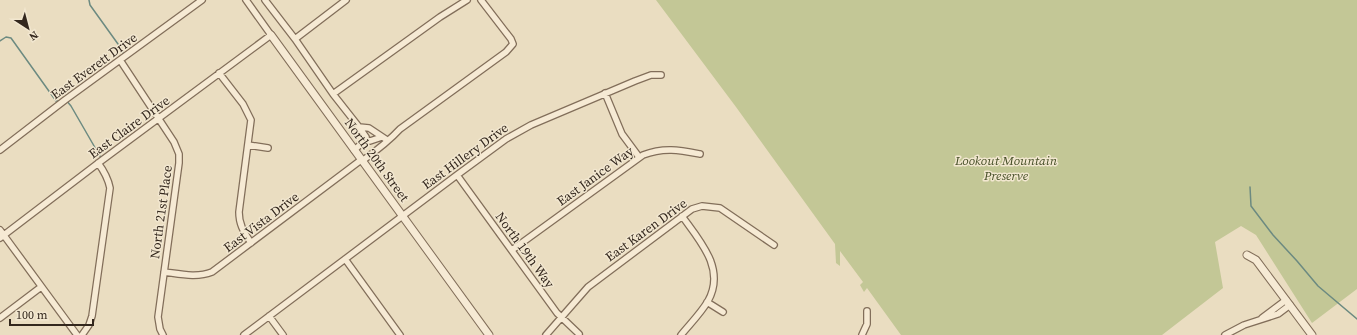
<svg xmlns="http://www.w3.org/2000/svg" width="1357" height="335" font-family="'Source Serif 4',serif">
	<rect width="100%" height="100%" fill="#eaddc1"/>
	<path fill="#c3c796" d="M656,0H1357V289L1312,323L1256,235L1241,226L1215,242L1223,288L1162,335H901L867,288L864,292L860,285L863,282L840,251V266L836,263L835,244L736,107Z"/>
	<g fill="none" stroke-linecap="round" stroke-linejoin="round">
		<path stroke="#6c8a81" stroke-width="1.5" d="M89,0L90,5L123,51V55
			M0,41L6,37L11,38L56,101H60
			M66,100L71,106L101,158
			M1250,187L1251,206L1273,235L1297,261L1318,286L1357,319"/>
		<defs>
			<path id="minor" d="M265,0L295,39L333,94L359,127L369,128L387,140
				M295,39L346,0
				M120,60L174,142L179,154V163L158,317L160,329L163,335
				M219,73L243,104L251,120L239,212C239,225 244,232 251,243
				M605,93L622,134L639,157
				M333,94L440,17L467,0
				M366,140L370,141L382,137
				M248,145L268,148
				M0,150L65,100L202,0
				M354,150L366,140V137L359,127
				M362,161C376,151 389,141 400,129L506,52L513,44L511,39L481,0
				M457,175L557,313L579,334
				M0,230L77,335
				M0,238L101,161L271,35L246,0
				M512,250L643,155C664,147 679,150 700,154
				M345,259L400,335
				M164,272C180,274 197,278 212,272L361,160
				M707,302L723,312
				M269,316L283,335
				M0,318L41,287
				M1262,318L1286,300
				M82,335L89,325L92,316L110,188C108,178 104,171 98,163
				M244,335L457,175L506,139L531,125L635,81L651,75H661
				M546,335L588,287L692,209L702,206L720,208L774,245
				M681,335C690,324 701,313 708,301C726,269 700,241 682,216
				M862,335L867,324V311
				M1225,335L1244,325L1278,314L1290,305"/>
			<path id="tertiary" d="M271,35L489,335
				M1247,255L1256,260L1312,335"/>
		</defs>
		<use href="#minor" stroke="#826e5a" stroke-width="8"/>
		<use href="#tertiary" stroke="#826e5a" stroke-width="9"/>
		<use href="#minor" stroke="#f6ead4" stroke-width="5.5"/>
		<use href="#tertiary" stroke="#f6ead4" stroke-width="7"/>
	</g>
	<g text-anchor="middle" dominant-baseline="central" stroke-width="3" stroke-linejoin="round" paint-order="stroke">
		<g font-size="13" fill="#33271d" stroke="#f2e7d0">
			<text transform="translate(94 66) rotate(-36)">East Everett Drive</text>
			<text transform="translate(129 127) rotate(-36)">East Claire Drive</text>
			<text transform="translate(465 156) rotate(-36)">East Hillery Drive</text>
			<text transform="translate(377 160) rotate(54)">North 20th Street</text>
			<text transform="translate(595 176) rotate(-36)">East Janice Way</text>
			<text transform="translate(161 212) rotate(-82)">North 21st Place</text>
			<text transform="translate(261 222) rotate(-37)">East Vista Drive</text>
			<text transform="translate(646 230) rotate(-36)">East Karen Drive</text>
			<text transform="translate(525 250) rotate(54)">North 19th Way</text>
		</g>
		<g font-size="13" font-style="italic" fill="#454e26" stroke="#f2e7d0">
			<text x="1006" y="160">Lookout Mountain<tspan x="1006" dy="15">Preserve</tspan></text>
		</g>
	</g>
	<g transform="translate(28 28) rotate(144)" stroke="#f2e7d0" stroke-width="3" paint-order="stroke">
	<path d="M0-3L7 15L0 10L-7 15Z" fill="#33271d"/>
	<text y="-6" font-size="11" font-weight="bold" text-anchor="middle" fill="#33271d">N</text>
	</g>
	<path d="M10 319v6h83v-6" fill="none" stroke="#33271d" stroke-width="2"/>
	<text x="16" y="319" font-size="12" fill="#33271d" stroke="#f2e7d0" stroke-width="3" paint-order="stroke">100 m</text>
</svg>
